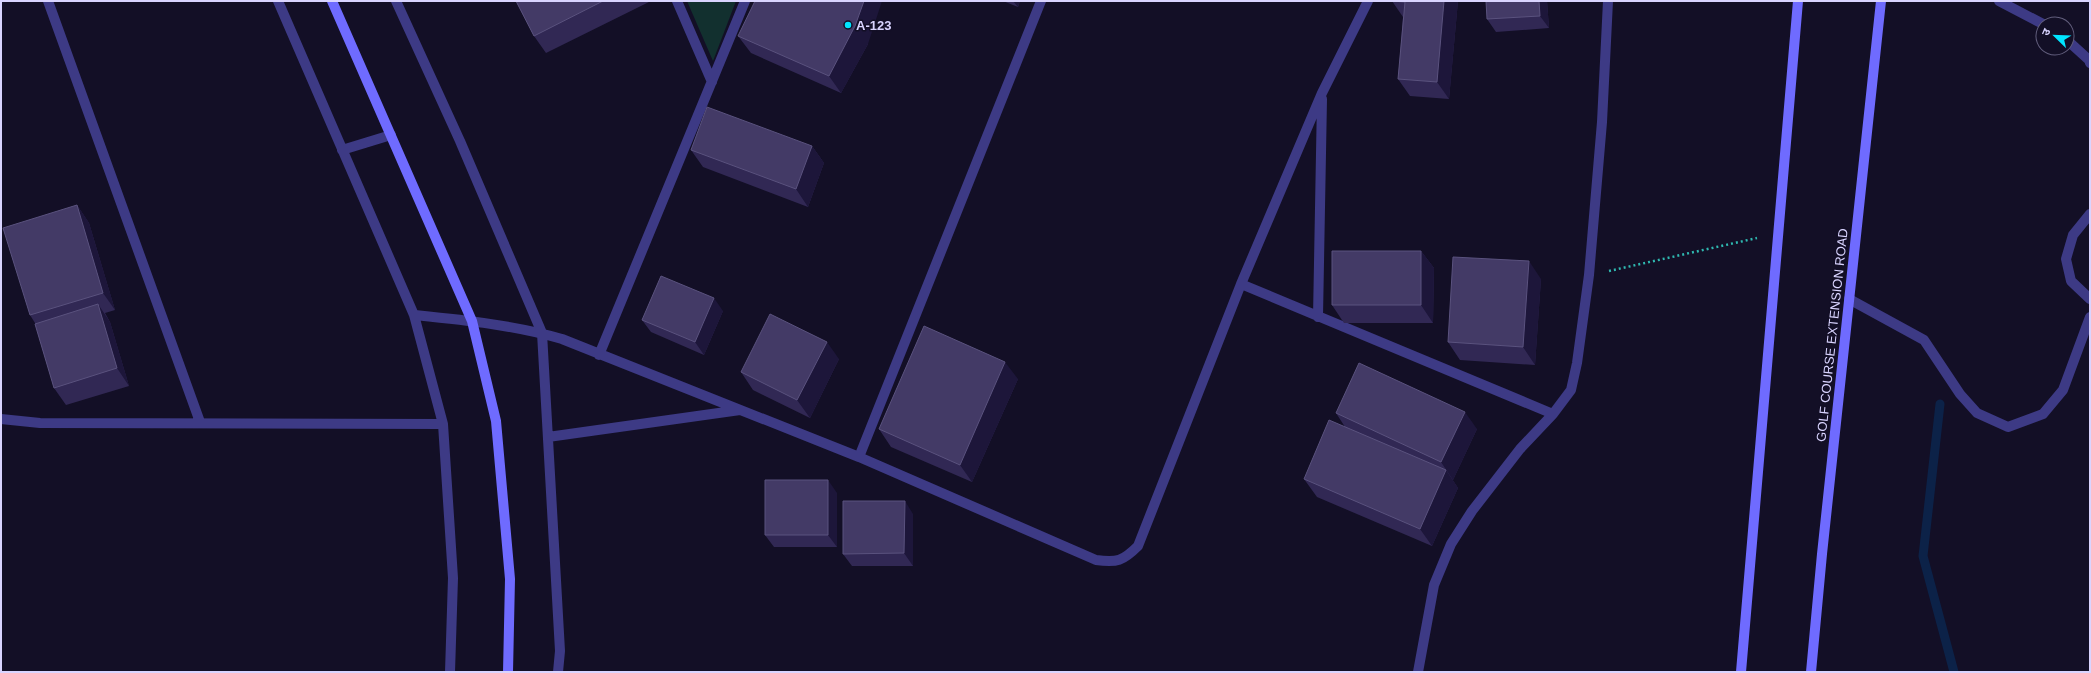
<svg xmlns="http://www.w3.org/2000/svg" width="2091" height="673" font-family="Helvetica,'Noto Sans Devanagari',sans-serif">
	<rect width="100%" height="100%" fill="#130f26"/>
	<path fill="#12302f" d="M687,1H736L713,61Z"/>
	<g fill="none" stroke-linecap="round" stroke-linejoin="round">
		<path stroke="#0c2248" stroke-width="9" d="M1940,404L1923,556L1954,672"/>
		<path stroke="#2fb8b0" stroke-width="2.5" stroke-dasharray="2 3" stroke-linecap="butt" d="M1609,271L1757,238"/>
		<path stroke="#3d3a85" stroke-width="10" d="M1999,1L2043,24
			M2067,40L2089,60L2090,63
			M2090,214L2073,235L2066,259L2071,281L2090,299
			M1849,299L1924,340L1960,394L1977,413L2008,427L2043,414L2063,390L2090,317"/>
		<path stroke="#3d3a85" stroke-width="10" d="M48,1L200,422
			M278,1L414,315L443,424L453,578L450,672
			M396,1L460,141L542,333L560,651L558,672
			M677,1L712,82
			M342,150L391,135
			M1241,284L1553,414L1571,390L1577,363L1589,275L1602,122L1608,1
			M414,315C463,320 514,325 562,339L859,457L1096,560C1117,563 1123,561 1138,546L1241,284L1322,93L1368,1
			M1318,317L1322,99
			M599,355L745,1
			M1,419L40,423L443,424
			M548,437L740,410
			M859,457L1041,1
			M1418,672L1434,585L1451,544L1472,511L1520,449L1553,414"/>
		<path stroke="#6f6bff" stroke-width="10" d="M332,1L472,321L496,421L510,579L508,672
			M1741,672L1798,1
			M1811,672L1822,554L1881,1"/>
	</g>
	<path fill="#312854" d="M516,1H651L546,53L534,36Z
		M1003,1H1020L1018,7Z
		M1392,1H1458L1449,99L1410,96L1398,79L1403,17Z
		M1547,1L1549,28L1496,32L1487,19Z
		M738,36L868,44L841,93L751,53Z
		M812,146L824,163L808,207L703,167L691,150Z
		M77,205L89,223L115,310L105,313L110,322L129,386L66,405L54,388L35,323L30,315Z
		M1421,251L1434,268L1433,323H1344L1332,305Z
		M1541,279L1535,365L1460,360L1448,342Z
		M723,311L704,355L651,332L642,320Z
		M839,359L810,418L753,390L741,372Z
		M1018,379L972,482L891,447L879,429Z
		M1336,413L1477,429L1453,480L1452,479L1458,488L1432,546L1317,497L1304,479L1345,427Z
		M837,493V547H774L765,535Z
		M913,514V566H852L843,554Z"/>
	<path fill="#1d163a" d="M864,1H882L868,44L841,93L829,76Z
		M1013,1H1020L1018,7Z
		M1444,1H1458L1449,99L1437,82Z
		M1539,1H1547L1549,28L1540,16Z
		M812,146L824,163L808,207L796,189Z
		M77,205L89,223L115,310L103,293Z
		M1421,251L1434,268L1433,323L1421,305Z
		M1529,261L1541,279L1535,365L1523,347Z
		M714,298L723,311L704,355L695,342Z
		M98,304L110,322L129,386L117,368Z
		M827,342L839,359L810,418L797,400Z
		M1005,362L1018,379L972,482L960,465Z
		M1465,412L1477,429L1453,480L1441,462Z
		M1446,470L1458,488L1432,546L1420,529Z
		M828,480L837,493V547L828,535Z
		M905,501L913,514V566L904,553Z"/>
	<path fill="#433a66" stroke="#5a527e" d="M516,1H603L534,36Z
		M755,1H864L855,26L829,76L738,36Z
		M1392,1H1444L1437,82L1398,79L1405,2Z
		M1486,1H1539L1540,16L1487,19Z
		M707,107L812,146L796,189L691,150Z
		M77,205L103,293L30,315L3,228Z
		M1332,251H1421V305H1332Z
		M1453,257L1529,261L1523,347L1448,342Z
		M661,276L714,298L695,342L642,320Z
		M98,304L117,368L54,388L35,324Z
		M770,314L827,342L797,400L741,372Z
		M924,326L1005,362L960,465L879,429Z
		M1359,363L1465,412L1441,462L1336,413Z
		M1329,420L1446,470L1420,529L1304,479Z
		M765,480H828V535H765Z
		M843,501H905L904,553L843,554Z"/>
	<circle fill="#00e5ff" stroke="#130f26" stroke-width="1.5" cx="848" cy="25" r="4"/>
	<g text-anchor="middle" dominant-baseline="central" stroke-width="3" stroke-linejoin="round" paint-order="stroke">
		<g font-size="13" font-weight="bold" fill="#d9d4ff" stroke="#130f26" text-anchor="start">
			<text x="856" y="25">A-123</text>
		</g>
		<g font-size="13" fill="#d9d4ff" stroke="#130f26">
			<text transform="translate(1832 335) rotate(-84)">GOLF COURSE EXTENSION ROAD</text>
		</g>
	</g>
	<rect width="2091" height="673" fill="none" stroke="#d9d4ff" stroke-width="4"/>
	<g transform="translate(2055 36) rotate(293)"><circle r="19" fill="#130f26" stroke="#625e7d"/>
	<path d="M0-3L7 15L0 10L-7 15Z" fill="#00e5ff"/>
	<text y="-6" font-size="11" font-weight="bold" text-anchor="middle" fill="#d9d4ff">उ</text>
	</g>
</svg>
